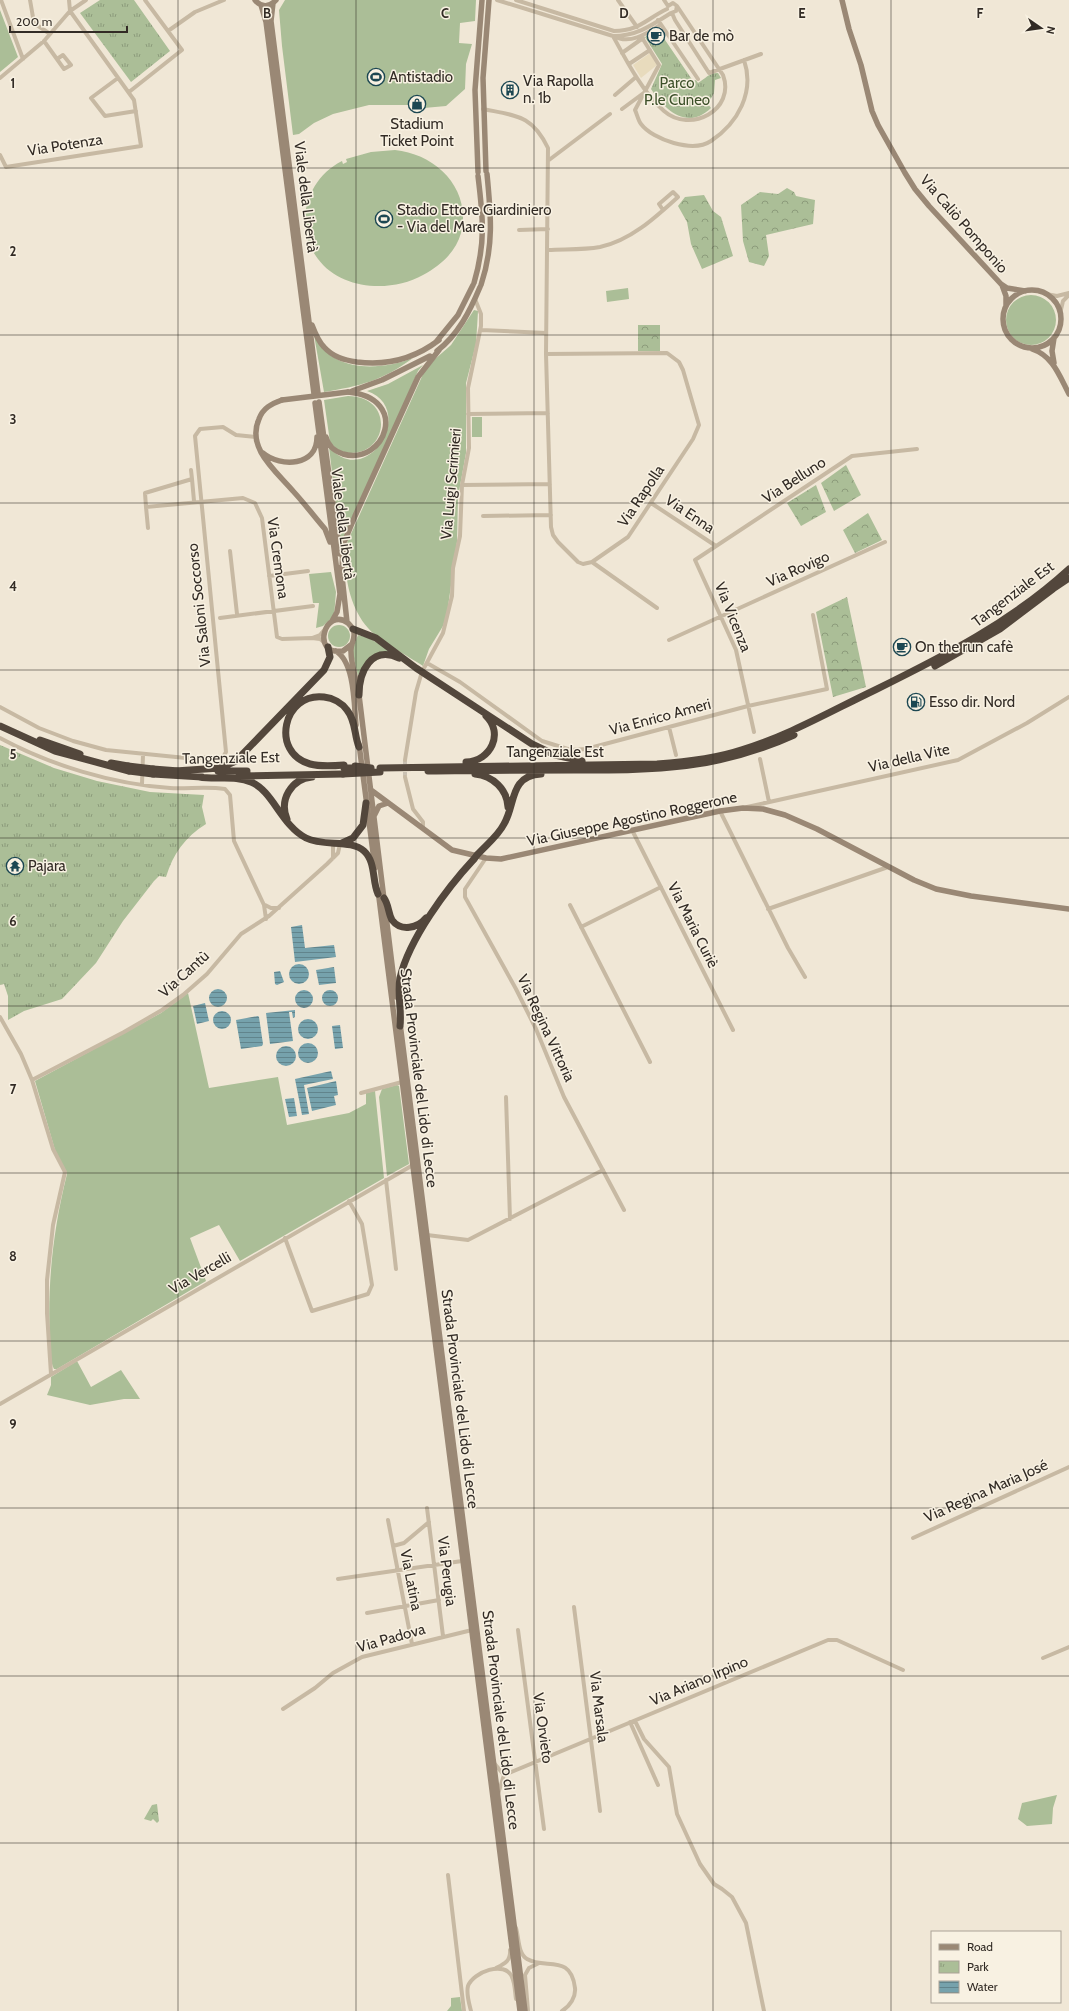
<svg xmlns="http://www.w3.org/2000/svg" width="1069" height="2011" font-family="Cabin,sans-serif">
	<defs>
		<pattern id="forest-crowns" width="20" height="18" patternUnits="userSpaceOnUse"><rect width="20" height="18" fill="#abbe97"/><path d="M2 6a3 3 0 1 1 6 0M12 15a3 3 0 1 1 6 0" fill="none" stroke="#8c9b7b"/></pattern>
		<pattern id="park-tufts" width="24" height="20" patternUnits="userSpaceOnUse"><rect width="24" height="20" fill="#abbe97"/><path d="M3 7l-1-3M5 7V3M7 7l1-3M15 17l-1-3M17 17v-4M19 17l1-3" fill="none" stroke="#8c9b7b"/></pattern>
		<pattern id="water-rules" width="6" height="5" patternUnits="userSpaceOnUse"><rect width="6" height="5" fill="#76a2ac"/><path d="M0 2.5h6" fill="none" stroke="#61848c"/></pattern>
	</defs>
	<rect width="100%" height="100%" fill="#f0e7d6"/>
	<path fill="#abbe97" d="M285,0H476L475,21L460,23L459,43L472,44L466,64L465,89L446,106L424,108L408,105H369L333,114L314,123L299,134L293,135L282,46L279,10Z
		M0,10L18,57L0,72Z
		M395,150C436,154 472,189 461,233C456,252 440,266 423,275C391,293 341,290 318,259C293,226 306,179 342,161L343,164L347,162L346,159L371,152Z
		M628,288L629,299L607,302L606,291Z
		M1006 320a25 25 0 1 1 50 0a25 25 0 1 1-50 0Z
		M474,310L478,311L476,344L466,383V453L458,497L457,542L447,614L443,626L429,649L423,666C408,656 379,641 368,628C349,607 343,572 346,545L424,372L434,360L451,345Z
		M314,335C332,373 379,371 413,358C382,381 360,386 324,392Z
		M423,365L418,371L341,547L329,447C367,491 418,409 367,391L388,384Z
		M348,396C393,396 390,452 351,453C342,453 335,449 330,442L324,400Z
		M472,417H482V437H472Z
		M331,572L336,592L334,616L323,626L316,628L319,603H313L309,574Z
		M328 636a11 11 0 1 1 22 0a11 11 0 1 1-22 0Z
		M358,635L369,638L394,653H390L361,669L358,676L352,650Z
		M188,993L209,1088L278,1077L287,1125L349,1113L366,1104V1093L375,1091L384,1178L240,1261L219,1225L190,1238L206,1281L57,1369H54C50,1362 51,1350 50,1342C47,1285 53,1230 67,1174L55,1150L35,1081L161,1013Z
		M397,1085L399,1086L409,1164L387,1176L379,1097L382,1089Z
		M77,1361L91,1387L121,1370L140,1399H124L90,1405L47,1395L51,1385V1377Z
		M1057,1795L1053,1808L1052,1824L1027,1826L1018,1819L1022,1803Z
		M460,1997L462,2011H447L451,2006V1998Z"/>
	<path fill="url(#forest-crowns)" d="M787,188L794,192L796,196L815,200L813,224L766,235L769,256L764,266L749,262L743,241L741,205L760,192L778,194Z
		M704,195L713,211L721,217L733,256L702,269L691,244L687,222L678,206L685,197Z
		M638,325H660V351H638Z
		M846,465L861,495L834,511L821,483Z
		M816,485L826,512L801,526L787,503Z
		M868,513L882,540L855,553L843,530Z
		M847,597L866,687L833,697L816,612Z
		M157,1804L159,1821L157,1823L153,1819L151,1821L144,1819L152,1805Z"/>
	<path fill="url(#park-tufts)" d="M100,0H134L170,51L131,82L80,13Z
		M660,28L666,35L663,37L693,81L696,80L698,83C706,78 710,72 718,73L721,78L715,80L714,93L708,104L711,108C687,131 665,110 651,89L662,64L645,37Z
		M0,745L54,768L97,781L150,792L204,795L202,807L206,824C185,837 173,854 166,877L159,876L154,881L123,921L96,963L62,999L24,1011L8,1020V996L4,984L0,985Z"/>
	<path fill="#e8dbbd" d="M650,53L657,65L641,78L633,65Z"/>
	<path fill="url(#water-rules)" d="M302,925L305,948L334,945L336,957L295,962L291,927Z
		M289 974a10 10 0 1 1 20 0a10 10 0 1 1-20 0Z
		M334,967L336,983L319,985L316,970Z
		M280,971L284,982L277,985L275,984L274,972Z
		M209 998a9 9 0 1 1 18 0a9 9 0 1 1-18 0Z
		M295 999a9 9 0 1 1 18 0a9 9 0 1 1-18 0Z
		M322 998a8 8 0 1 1 16 0a8 8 0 1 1-16 0Z
		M205,1003L209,1021L197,1024L193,1006Z
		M295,1010V1017L293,1018L292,1012H289L293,1041L270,1044L266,1013Z
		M213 1020a9 9 0 1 1 18 0a9 9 0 1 1-18 0Z
		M258,1016L259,1017L263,1044L262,1046L241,1049L236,1020Z
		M298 1029a10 10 0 1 1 20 0a10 10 0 1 1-20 0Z
		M340,1025L343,1048L335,1049L332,1026Z
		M298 1053a10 10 0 1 1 20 0a10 10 0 1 1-20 0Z
		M276 1056a10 10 0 1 1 20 0a10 10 0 1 1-20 0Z
		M331,1071L333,1079L304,1085L309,1114L302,1115L295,1079Z
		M336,1081L338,1095L334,1096L336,1105L312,1111L307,1088Z
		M294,1098L297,1116L289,1117L285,1099Z"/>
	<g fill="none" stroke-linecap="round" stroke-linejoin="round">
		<path stroke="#cac1b3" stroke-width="4" stroke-dasharray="4 2" stroke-linecap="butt" d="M405,760V777"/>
		<path stroke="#c7b9a3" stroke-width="4" d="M1,0L23,59
			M30,0L34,23L50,34
			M497,0L613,36C637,36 652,25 671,13
			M516,0L614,31C639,31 646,19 667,9
			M618,0L637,27
			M664,0L668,6
			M668,6L673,3L677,6L676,11L671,13
			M672,13L675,20L709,73L761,54
			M658,20L698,79
			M168,31L195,12L224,0
			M613,36C626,60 643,93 664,111C690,134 736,110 723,75L677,6
			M614,36C629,45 646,34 660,25
			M641,36L659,65L635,110C637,114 638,120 641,124C653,140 693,153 711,141C738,123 755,92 744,60
			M44,41L64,69L71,65L63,55L57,59
			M622,53L643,38
			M629,64L650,50
			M0,78L44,41L70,11L86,0
			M118,78L91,98L105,116L136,111
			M129,92L182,50L145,0
			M615,95L636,77
			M483,109C517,116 532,115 548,148L546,354L551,527L553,535L558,542L578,562L583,564L592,562L628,537L693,439L699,425L683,370L679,362L667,353L546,354
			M622,109L645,92
			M0,155L6,167L141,146L134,100L70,11L69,0
			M549,160L610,114
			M519,230L548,229
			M548,250C565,249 583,250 600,247C630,241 656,217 678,197L673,192L659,204L663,210
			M1046,294L1057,296L1069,293
			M1060,314L1063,301L1069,295
			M481,330L546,333
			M468,414L548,413
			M191,470L192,479
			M462,485L550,484
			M194,501L192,479L145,493L146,507L243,498L255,503L262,518L277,637L282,639L312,638
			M651,503L716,546
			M146,507L148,528
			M483,516L551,515
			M230,551L237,614
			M592,562L657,608
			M269,576L308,571
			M220,618L313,606
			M325,629L320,635L312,638L320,639L325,643
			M669,640L885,542
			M427,663L460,682L542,741L571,750L586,749L748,706L827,689L813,615
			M424,668L443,633L452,596L453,568L460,536L462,485L469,448L468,388L481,326V314L475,299
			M0,707L39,728L73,741L106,750L186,758L223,757L226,752L195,436L200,429L223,427L236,435L256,437
			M669,727L676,755
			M754,732L736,650L695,560L852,456L917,449
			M0,738C50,765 112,784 170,788C188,789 207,786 225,789L230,795L234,841L264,905L266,919
			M760,759L769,802
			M405,760L416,692L421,675
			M405,777L413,809L423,822V828
			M142,784L143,755
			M747,807L958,760L1027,723L1069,697
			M720,811L788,948L805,977
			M632,830L733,1030
			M333,844V858
			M486,858L465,889V897L516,989L536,1029L564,1097L624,1210
			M265,905L271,908H279
			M570,905L650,1062
			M768,909L888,867
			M581,927L661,887
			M0,1017L21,1054L32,1080L53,1149L65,1172L53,1225L47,1280V1313L51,1374
			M32,1080L124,1032L162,1010L183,995L207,974L241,934L269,916L327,864L338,853L340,844
			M361,1093L402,1082
			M506,1097L510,1219
			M386,1180L396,1269
			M427,1235L468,1240L603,1170
			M285,1238L312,1311L368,1294L372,1285L362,1224L349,1201
			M0,1404L413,1165
			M427,1508L443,1636
			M388,1520L412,1644
			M913,1538L1069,1467
			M393,1546L404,1543L429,1522
			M338,1579L462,1561
			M574,1607L600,1811
			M367,1613L439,1600
			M518,1630L544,1829
			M1043,1658L1069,1647
			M283,1709L315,1688L333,1673L362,1657L472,1630
			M635,1721L644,1739L669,1767L677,1814L700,1864L714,1884L722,1889L732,1897L746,1923L764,2011
			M630,1722L658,1785
			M494,1763L504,1775L498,1794
			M504,1775L828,1640H837L903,1670
			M448,1875L464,2011
			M516,1928C519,1938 518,1954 527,1959C545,1970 571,1953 575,1988C576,1997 570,2006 562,2011
			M496,1968C504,1964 511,1961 510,1950
			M471,2011C469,2003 466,1994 468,1986C473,1972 505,1960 512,1977C515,1983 515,1993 516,1999
			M528,2011L525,1975L529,1968L539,1963"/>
		<path stroke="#9a8875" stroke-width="5.5" d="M255,0C261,8 270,7 276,0
			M842,0L849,29L861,65L872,111L878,125L905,173L915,189L929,206L1001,284L1007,288L1025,291
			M273,3L271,21L318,393
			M261,5L266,22L314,394
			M486,171L483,78L489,0
			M478,172L475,90L482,0
			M474,283C486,242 483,217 478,176
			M481,285C494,246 491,215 487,174
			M1002,285L1006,296V305
			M1003 319a29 29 0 1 1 58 0a29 29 0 1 1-58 0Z
			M312,325C315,333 318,341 324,347C333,357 344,360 357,362C388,366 414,359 439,340
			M1054,338L1052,351L1054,363
			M436,342L458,315L473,285
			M1032,349C1053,356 1059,375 1069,394
			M437,351C458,335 470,311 480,287
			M352,391L382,380L430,356
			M282,400C271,404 263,408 259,419C246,448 276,471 293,491C304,503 314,516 325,529L330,542
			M319,402L340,554
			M315,403L340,594L337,612L332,621
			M326,437C328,446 334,451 343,454C385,466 411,398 348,392
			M263,453C281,468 317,466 317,437
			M341,567L347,622
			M342,569L343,545L355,516L418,377L439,350
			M352,644L343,651C310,656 325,606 348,623C351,626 354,629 354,633C355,640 350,645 351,652C351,665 357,681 359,695L396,997
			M336,651C355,663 354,705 356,725
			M359,744L375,868
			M371,790L452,850L486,858L501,859L720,811L743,808L763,809L785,815L817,829L914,880L936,889L971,896L1069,909
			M374,816L379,806L388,803
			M378,890L520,2011
			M400,1023L525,2011"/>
		<path stroke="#53473c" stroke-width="7" d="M1054,588L1069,578
			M353,629L376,638L416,668L532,744L555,755L582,761
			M935,666L1000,629L1053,589
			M359,695C359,672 371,645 399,658
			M0,726L55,751L129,771
			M40,740L80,754
			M466,762C491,761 504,733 486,716
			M111,763L128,766
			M344,765C333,766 321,767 310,764C270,753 283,692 324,697C333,698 342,703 347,710C356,721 354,735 359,747
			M380,768L657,764C685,762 714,759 741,750C788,736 831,711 875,690C946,655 1011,622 1069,569
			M153,769L179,771
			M175,771L220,768L236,761L324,670L330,657L328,647
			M218,771H247
			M428,771C477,770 525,770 574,770C657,770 717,770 794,735
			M153,774L202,777
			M475,774C493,776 507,789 508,807
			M239,776L343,774
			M199,777C216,780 236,775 251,782C273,791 281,825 306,838C324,847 351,839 364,851C376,862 372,881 378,894
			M287,819C279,800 291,779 312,777
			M342,843L353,838L363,825L366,803
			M477,855C486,845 498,836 504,824C516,804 509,776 541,774
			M384,898C389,905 388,913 392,920C401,932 418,928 426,918
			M400,1026C402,1010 397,994 400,978C409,939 447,888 474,859"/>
		<path stroke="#9a8875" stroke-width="5.5" d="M282,400L348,392"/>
		<path stroke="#53473c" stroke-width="7" d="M128,766L153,769
			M355,766L371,768
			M344,768H359
			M129,771L153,774
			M343,774L380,772
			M474,859L477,855"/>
	</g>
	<path fill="none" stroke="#322b25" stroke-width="1" stroke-opacity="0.55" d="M178,0V2011M356,0V2011M534,0V2011M713,0V2011M891,0V2011M0,168H1069M0,335H1069M0,503H1069M0,670H1069M0,838H1069M0,1006H1069M0,1173H1069M0,1341H1069M0,1508H1069M0,1676H1069M0,1843H1069"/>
	<defs>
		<symbol id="cafe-ring" viewBox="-11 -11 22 22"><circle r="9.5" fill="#f8f1e2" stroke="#1c4752" stroke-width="1.5"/><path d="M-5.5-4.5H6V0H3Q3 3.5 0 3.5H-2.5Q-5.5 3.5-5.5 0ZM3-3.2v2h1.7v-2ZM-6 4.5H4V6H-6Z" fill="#1c4752"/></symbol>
		<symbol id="stadium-ring" viewBox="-11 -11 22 22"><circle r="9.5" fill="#f8f1e2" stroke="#1c4752" stroke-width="1.5"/><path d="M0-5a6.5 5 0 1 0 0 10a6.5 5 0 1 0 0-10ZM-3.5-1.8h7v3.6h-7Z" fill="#1c4752"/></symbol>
		<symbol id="building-ring" viewBox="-11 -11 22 22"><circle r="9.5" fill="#f8f1e2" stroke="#1c4752" stroke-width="1.5"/><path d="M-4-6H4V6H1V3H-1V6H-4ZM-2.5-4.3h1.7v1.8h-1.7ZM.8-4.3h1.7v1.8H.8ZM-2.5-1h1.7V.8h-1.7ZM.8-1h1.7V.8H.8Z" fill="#1c4752"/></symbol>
		<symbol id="shop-ring" viewBox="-11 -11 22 22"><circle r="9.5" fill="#f8f1e2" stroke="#1c4752" stroke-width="1.5"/><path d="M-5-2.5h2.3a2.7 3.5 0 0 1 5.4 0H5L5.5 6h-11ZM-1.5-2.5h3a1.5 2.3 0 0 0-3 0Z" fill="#1c4752"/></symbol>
		<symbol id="fuel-ring" viewBox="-11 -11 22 22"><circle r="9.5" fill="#f8f1e2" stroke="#1c4752" stroke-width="1.5"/><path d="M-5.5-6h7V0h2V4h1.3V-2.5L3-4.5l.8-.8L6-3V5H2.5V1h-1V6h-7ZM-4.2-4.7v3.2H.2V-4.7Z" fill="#1c4752"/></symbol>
		<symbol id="temple-ring" viewBox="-11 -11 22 22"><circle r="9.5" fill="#f8f1e2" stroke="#1c4752" stroke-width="1.5"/><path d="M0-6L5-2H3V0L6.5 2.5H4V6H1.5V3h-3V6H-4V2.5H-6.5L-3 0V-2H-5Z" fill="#1c4752"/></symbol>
	</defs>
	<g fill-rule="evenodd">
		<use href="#cafe-ring" x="646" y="26" width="20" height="20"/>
		<use href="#stadium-ring" x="366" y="67" width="20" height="20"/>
		<use href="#building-ring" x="500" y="80" width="20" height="20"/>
		<use href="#shop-ring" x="407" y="94" width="20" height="20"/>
		<use href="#stadium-ring" x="374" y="209" width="20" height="20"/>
		<use href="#cafe-ring" x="892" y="637" width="20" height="20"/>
		<use href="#fuel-ring" x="906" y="692" width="20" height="20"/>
		<use href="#temple-ring" x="5" y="856" width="20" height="20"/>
	</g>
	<g text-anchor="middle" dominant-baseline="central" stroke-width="3" stroke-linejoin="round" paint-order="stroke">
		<g font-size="15" fill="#322b25" stroke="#f8f1e2" text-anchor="start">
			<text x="669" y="36">Bar de mò</text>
			<text x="389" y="77">Antistadio</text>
			<text x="523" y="81">Via Rapolla<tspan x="523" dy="17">n. 1b</tspan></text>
			<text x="417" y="124" text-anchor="middle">Stadium<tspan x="417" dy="17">Ticket Point</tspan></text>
			<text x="397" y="210">Stadio Ettore Giardiniero<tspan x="397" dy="17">- Via del Mare</tspan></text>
			<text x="915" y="647">On the run cafè</text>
			<text x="929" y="702">Esso dir. Nord</text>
			<text x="28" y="866">Pajara</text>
		</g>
		<g font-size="15" fill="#3c5029" stroke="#f8f1e2">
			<text x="677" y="83">Parco<tspan x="677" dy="17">P.le Cuneo</tspan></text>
		</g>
		<g font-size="15" fill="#322b25" stroke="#f8f1e2">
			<text transform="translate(65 145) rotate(-9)">Via Potenza</text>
			<text transform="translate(306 197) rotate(83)">Viale della Libertà</text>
			<text transform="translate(964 224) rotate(49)">Via Caliò Pomponio</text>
			<text transform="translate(794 480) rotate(-33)">Via Belluno</text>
			<text transform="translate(451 484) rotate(-85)">Via Luigi Scrimieri</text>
			<text transform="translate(641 496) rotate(-56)">Via Rapolla</text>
			<text transform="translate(690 514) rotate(34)">Via Enna</text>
			<text transform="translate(343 524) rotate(83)">Viale della Libertà</text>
			<text transform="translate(278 558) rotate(82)">Via Cremona</text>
			<text transform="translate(798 569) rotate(-24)">Via Rovigo</text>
			<text transform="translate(1013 594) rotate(-37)">Tangenziale Est</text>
			<text transform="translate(199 605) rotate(-96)">Via Saloni Soccorso</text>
			<text transform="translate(733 617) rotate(68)">Via Vicenza</text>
			<text transform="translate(660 717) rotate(-15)">Via Enrico Ameri</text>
			<text x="555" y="752">Tangenziale Est</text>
			<text transform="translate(231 758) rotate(-1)">Tangenziale Est</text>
			<text transform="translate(909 758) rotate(-13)">Via della Vite</text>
			<text transform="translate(632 819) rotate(-12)">Via Giuseppe Agostino Roggerone</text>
			<text transform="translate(693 925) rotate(63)">Via Maria Curiè</text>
			<text transform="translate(184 974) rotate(-42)">Via Cantù</text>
			<text transform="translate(546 1028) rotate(65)">Via Regina Vittoria</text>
			<text transform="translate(419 1078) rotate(83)">Strada Provinciale del Lido di Lecce</text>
			<text transform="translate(200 1273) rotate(-30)">Via Vercelli</text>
			<text transform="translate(460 1399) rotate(83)">Strada Provinciale del Lido di Lecce</text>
			<text transform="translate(986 1491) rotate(-24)">Via Regina Maria José</text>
			<text transform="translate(447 1571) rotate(83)">Via Perugia</text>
			<text transform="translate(411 1580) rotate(79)">Via Latina</text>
			<text transform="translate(391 1638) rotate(-16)">Via Padova</text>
			<text transform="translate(699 1681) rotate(-23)">Via Ariano Irpino</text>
			<text transform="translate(599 1707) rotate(83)">Via Marsala</text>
			<text transform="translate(501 1720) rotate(83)">Strada Provinciale del Lido di Lecce</text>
			<text transform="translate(543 1728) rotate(82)">Via Orvieto</text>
		</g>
	</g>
	<g font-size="13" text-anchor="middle" font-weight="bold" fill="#322b25" stroke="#f8f1e2" stroke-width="3" stroke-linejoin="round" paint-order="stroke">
		<text x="267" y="18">B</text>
		<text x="445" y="18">C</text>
		<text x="624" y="18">D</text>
		<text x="802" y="18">E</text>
		<text x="980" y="18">F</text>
		<text x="13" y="88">1</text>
		<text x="13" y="256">2</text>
		<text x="13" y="424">3</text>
		<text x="13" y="591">4</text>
		<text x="13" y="759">5</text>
		<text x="13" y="926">6</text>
		<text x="13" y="1094">7</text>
		<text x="13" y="1261">8</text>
		<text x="13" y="1429">9</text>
	</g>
	<rect x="931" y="1931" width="130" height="72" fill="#f8f1e2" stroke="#a9a296"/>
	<rect x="939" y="1944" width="20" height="6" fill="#9a8875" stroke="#a9a296"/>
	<text x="967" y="1951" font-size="12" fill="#322b25">Road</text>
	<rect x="939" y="1961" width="20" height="12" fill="url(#park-tufts)" stroke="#a9a296"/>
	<text x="967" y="1971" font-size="12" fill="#322b25">Park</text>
	<rect x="939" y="1981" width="20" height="12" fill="url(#water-rules)" stroke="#a9a296"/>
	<text x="967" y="1991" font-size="12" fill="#322b25">Water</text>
	<g transform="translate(1041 28) rotate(103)" stroke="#f8f1e2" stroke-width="3" paint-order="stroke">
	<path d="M0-3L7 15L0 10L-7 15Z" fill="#322b25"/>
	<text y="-6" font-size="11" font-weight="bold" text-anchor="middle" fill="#322b25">N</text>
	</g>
	<path d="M10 26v6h117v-6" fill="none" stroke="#322b25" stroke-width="2"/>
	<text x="16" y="26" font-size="12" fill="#322b25" stroke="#f8f1e2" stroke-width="3" paint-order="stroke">200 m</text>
</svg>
